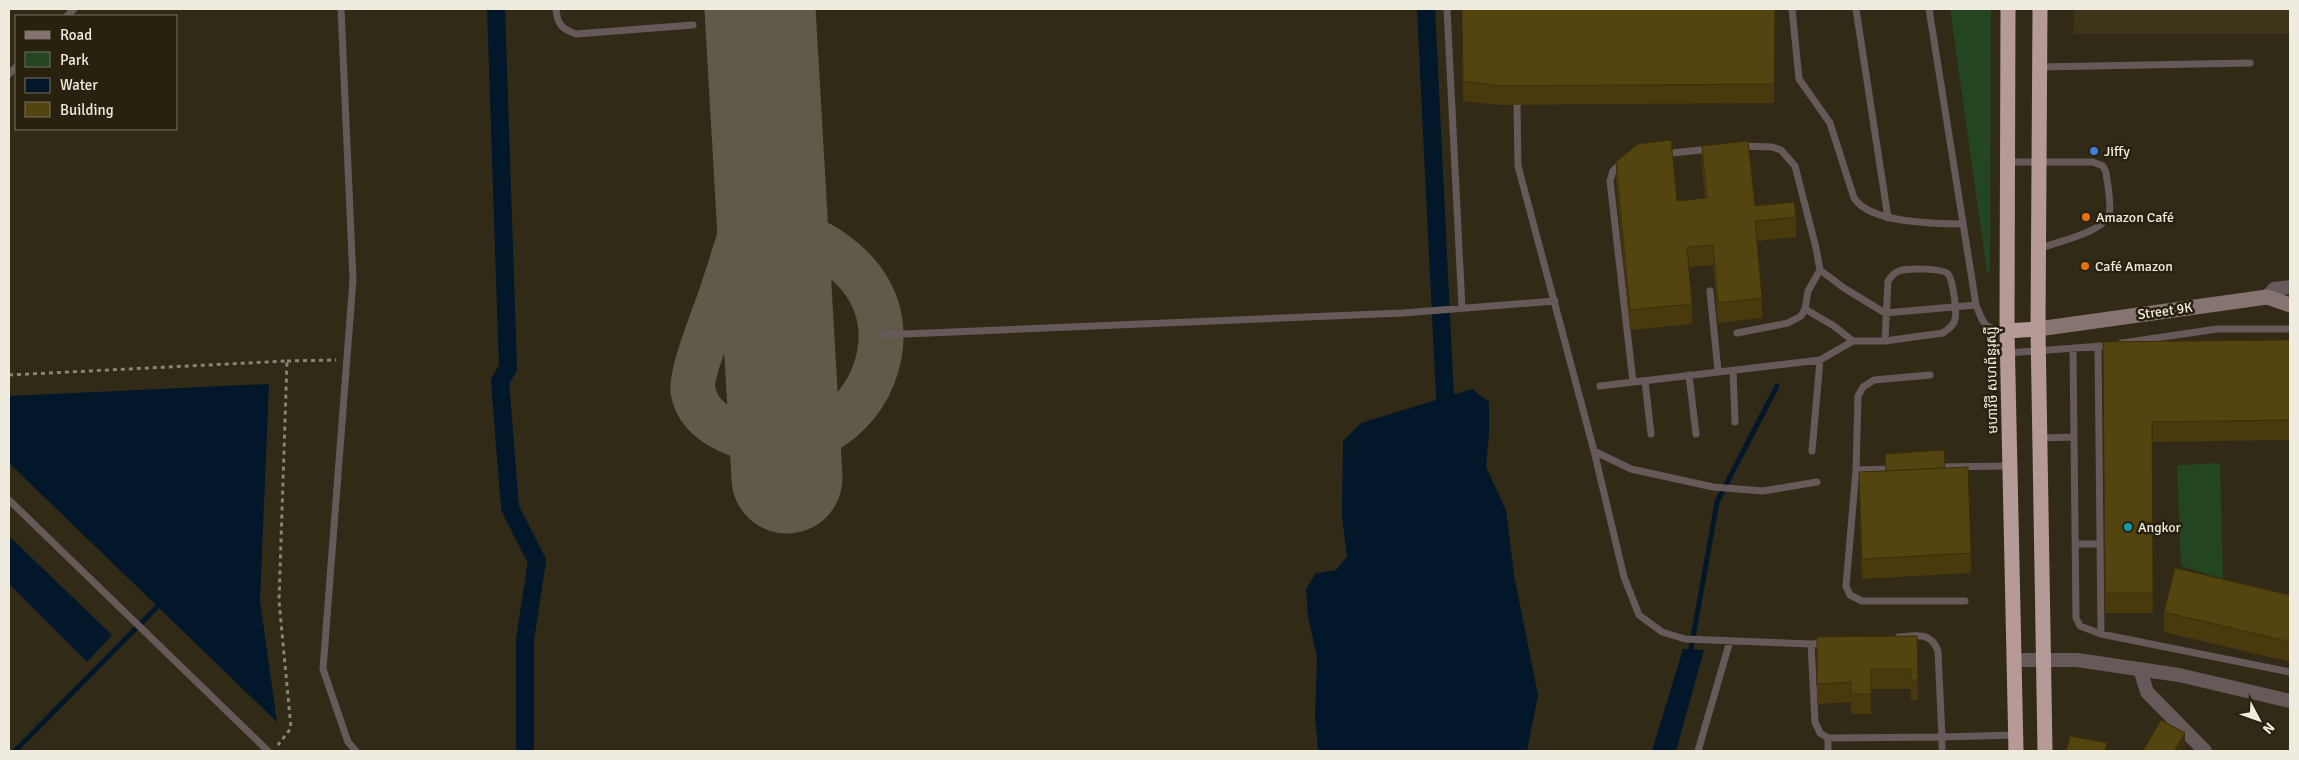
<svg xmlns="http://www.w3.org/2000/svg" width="2299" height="760" font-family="Signika,'Noto Sans Khmer',sans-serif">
	<rect width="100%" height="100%" fill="#312a17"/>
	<path fill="#3d3419" d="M2074,9H2290V34H2073Z"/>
	<path fill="#234520" d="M1950,9H1991L1990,272H1987Z
		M2220,463L2223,579L2181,566L2177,465Z"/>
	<path fill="#02172a" d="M269,384L260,601L277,722L9,463V396Z
		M1472,389L1489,402V434L1486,467L1506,510L1514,575L1538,695L1527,751H1318L1315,716L1317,657L1308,616L1306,589L1316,573L1336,570L1347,557L1342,517L1343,441L1361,423Z
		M11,538L112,635L87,662L9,584V541Z
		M1683,649L1704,650L1676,751H1652Z"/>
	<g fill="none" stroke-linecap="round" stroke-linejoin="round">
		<path stroke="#02172a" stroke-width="5" d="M1691,649L1717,502L1777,386
			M15,751L158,606"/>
		<path stroke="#02172a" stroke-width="18" d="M496,9L508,368L500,381L510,508L537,561L525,640V751
			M1426,9L1445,397"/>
		<path stroke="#605a48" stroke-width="45" d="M768,142C752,195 737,249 719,301C713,318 690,376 693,391C697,412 712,423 729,431C755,443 787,446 814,436C868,416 899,344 870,292C860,273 841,256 822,245C813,240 804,237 797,229L769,160"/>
		<path stroke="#605a48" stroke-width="111" d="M760,9L787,478"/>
		<path stroke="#8a8474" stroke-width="3" stroke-dasharray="4 4" stroke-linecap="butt" d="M287,361L336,360
			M9,375L287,361L279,601L291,728L278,745"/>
		<path stroke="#655a59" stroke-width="7" d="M341,9L353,280L323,669L348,742L356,751
			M556,9C557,24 562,29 576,34L693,25
			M1447,9L1462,308
			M1792,9L1799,79L1830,123L1854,198C1870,223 1934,224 1963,224
			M1856,9L1888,218
			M1929,9L1976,305C1984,325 1984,329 2007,331
			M67,16L74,9
			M2040,67L2250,63
			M9,74L16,67
			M1517,105L1518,166L1594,451L1624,577L1639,615L1662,632L1685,639L1811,644L1826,643
			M1740,146L1772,147L1781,150L1795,166L1816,248L1820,270L1844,288L1885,313L1976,305
			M1663,154L1710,149
			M2008,162H2093L2103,166L2106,172C2107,181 2112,205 2109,214C2103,233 2056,242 2038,249
			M1621,163L1613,171L1610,181L1633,382
			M1710,291L1718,371
			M1805,309L1834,326L1853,341
			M1737,333L1788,323L1801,316L1805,309L1808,291L1820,270
			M881,335L1403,313L1555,301
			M2122,343L2217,329H2290
			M2098,346L2101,634
			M2073,348L2076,618L2080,626L2101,634L2290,672
			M2008,353L2102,346
			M1733,371L1735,422
			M1689,375L1696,434
			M1930,375L1874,380L1863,387L1858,396L1856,470L1846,586L1850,595L1862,601H1965
			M1645,381L1651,434
			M1600,386L1820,360L1853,341H1885L1943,333C1948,329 1954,326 1955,319C1957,311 1953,280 1948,274C1943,268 1906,268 1899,271C1893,273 1891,277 1888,281L1885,341
			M2040,438L2074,437
			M1594,451L1631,469L1713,487L1763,491L1817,482
			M1812,451L1820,360
			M1937,467L2009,466
			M1856,470L1894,469
			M9,500L268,751
			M2075,544H2100
			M1899,637C1917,635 1931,632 1938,651L1942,737L2016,735
			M1811,644L1815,722L1820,733L1828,738L1942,737V751
			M1828,738V751
			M1698,751L1730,641"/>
		<path stroke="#655a59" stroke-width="14" d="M2267,297L2274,289L2290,287
			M2014,660H2077L2179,675L2290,701
			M2140,669L2147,692L2205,751"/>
		<path stroke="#867472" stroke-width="15" d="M2038,329L2267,297L2290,305"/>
		<path stroke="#b69a98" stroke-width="15" d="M2008,9L2007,331L2016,751
			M2040,9L2038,329L2045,751
			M2007,331L2038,329"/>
	</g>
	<path fill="#483a0d" d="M1462,9H1775L1774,103L1501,105L1463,101Z
		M1702,146L1755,206L1796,217V237L1757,241L1762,298V318L1718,323L1713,265L1688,267L1692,304V324L1630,330L1616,182V162L1677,201L1705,198L1702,166Z
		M2290,340V440L2152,442L2153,613H2105L2103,342Z
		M1945,468L1971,553V573L1862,579L1859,492V472Z
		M2290,595V662L2164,632V612Z
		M1917,636L1918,700H1911V689H1871V714H1851V702L1817,704V637Z"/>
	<path fill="#3b300a" d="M2185,733V748L2183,751H2174Z"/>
	<path fill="#54440f" stroke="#3b300a" d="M1462,9H1775L1774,84L1501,86L1463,81Z
		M1671,140L1677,201L1707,198L1702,146L1748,141L1755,206L1794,202L1796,217L1755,221L1762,298L1718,303L1713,245L1687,247L1692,304L1630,310L1616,162L1638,144Z
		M2290,340V420L2152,422L2153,593H2105L2103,342Z
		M1944,450L1945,468L1886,471L1885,454Z
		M1968,467L1971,553L1862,559L1859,472Z
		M2175,568L2290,595V642L2164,612Z
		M1917,636L1918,680H1911V669H1871V694H1851V682L1817,684V637Z
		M2161,720L2185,733L2174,751H2143Z
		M2070,736L2107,743L2105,751H2066Z"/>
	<circle fill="#3f7fe0" stroke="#27210d" stroke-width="2" cx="2094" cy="151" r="5"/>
	<g fill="#e8710a" stroke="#27210d" stroke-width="2">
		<circle cx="2086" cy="217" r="5"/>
		<circle cx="2085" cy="266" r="5"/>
	</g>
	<circle fill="#0f9aa8" stroke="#27210d" stroke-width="2" cx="2128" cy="527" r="5"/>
	<g text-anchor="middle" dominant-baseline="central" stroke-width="5" stroke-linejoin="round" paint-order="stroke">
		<g font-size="14" fill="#efebdf" stroke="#27210d" text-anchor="start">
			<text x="2104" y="151">Jiffy</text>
			<text x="2096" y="217">Amazon Café</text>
			<text x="2095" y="266">Café Amazon</text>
			<text x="2138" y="527">Angkor</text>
		</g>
		<g font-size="14" fill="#efebdf" stroke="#27210d">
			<text transform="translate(2165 311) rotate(-8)">Street 9K</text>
			<text transform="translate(1992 380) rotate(-91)">មហាវិថី សហព័ន្ធរុស្ស៊ី</text>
		</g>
	</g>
	<rect width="2299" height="760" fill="none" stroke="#efebdf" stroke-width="20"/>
	<rect x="15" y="15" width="162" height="115" fill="#27210d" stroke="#777261"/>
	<rect x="25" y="31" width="25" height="8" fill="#867472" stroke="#777261"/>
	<text x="60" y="40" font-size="15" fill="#efebdf">Road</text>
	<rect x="25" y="52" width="25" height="15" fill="#234520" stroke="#777261"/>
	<text x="60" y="65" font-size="15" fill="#efebdf">Park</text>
	<rect x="25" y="78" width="25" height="15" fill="#02172a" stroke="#777261"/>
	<text x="60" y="90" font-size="15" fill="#efebdf">Water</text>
	<rect x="25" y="102" width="25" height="15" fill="#54440f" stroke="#777261"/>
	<text x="60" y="115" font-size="15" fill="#efebdf">Building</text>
	<g transform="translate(2259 720) rotate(131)" stroke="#27210d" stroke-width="4" paint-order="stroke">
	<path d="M0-4L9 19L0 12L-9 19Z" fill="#efebdf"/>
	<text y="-8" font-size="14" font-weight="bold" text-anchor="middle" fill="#efebdf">N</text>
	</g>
</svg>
